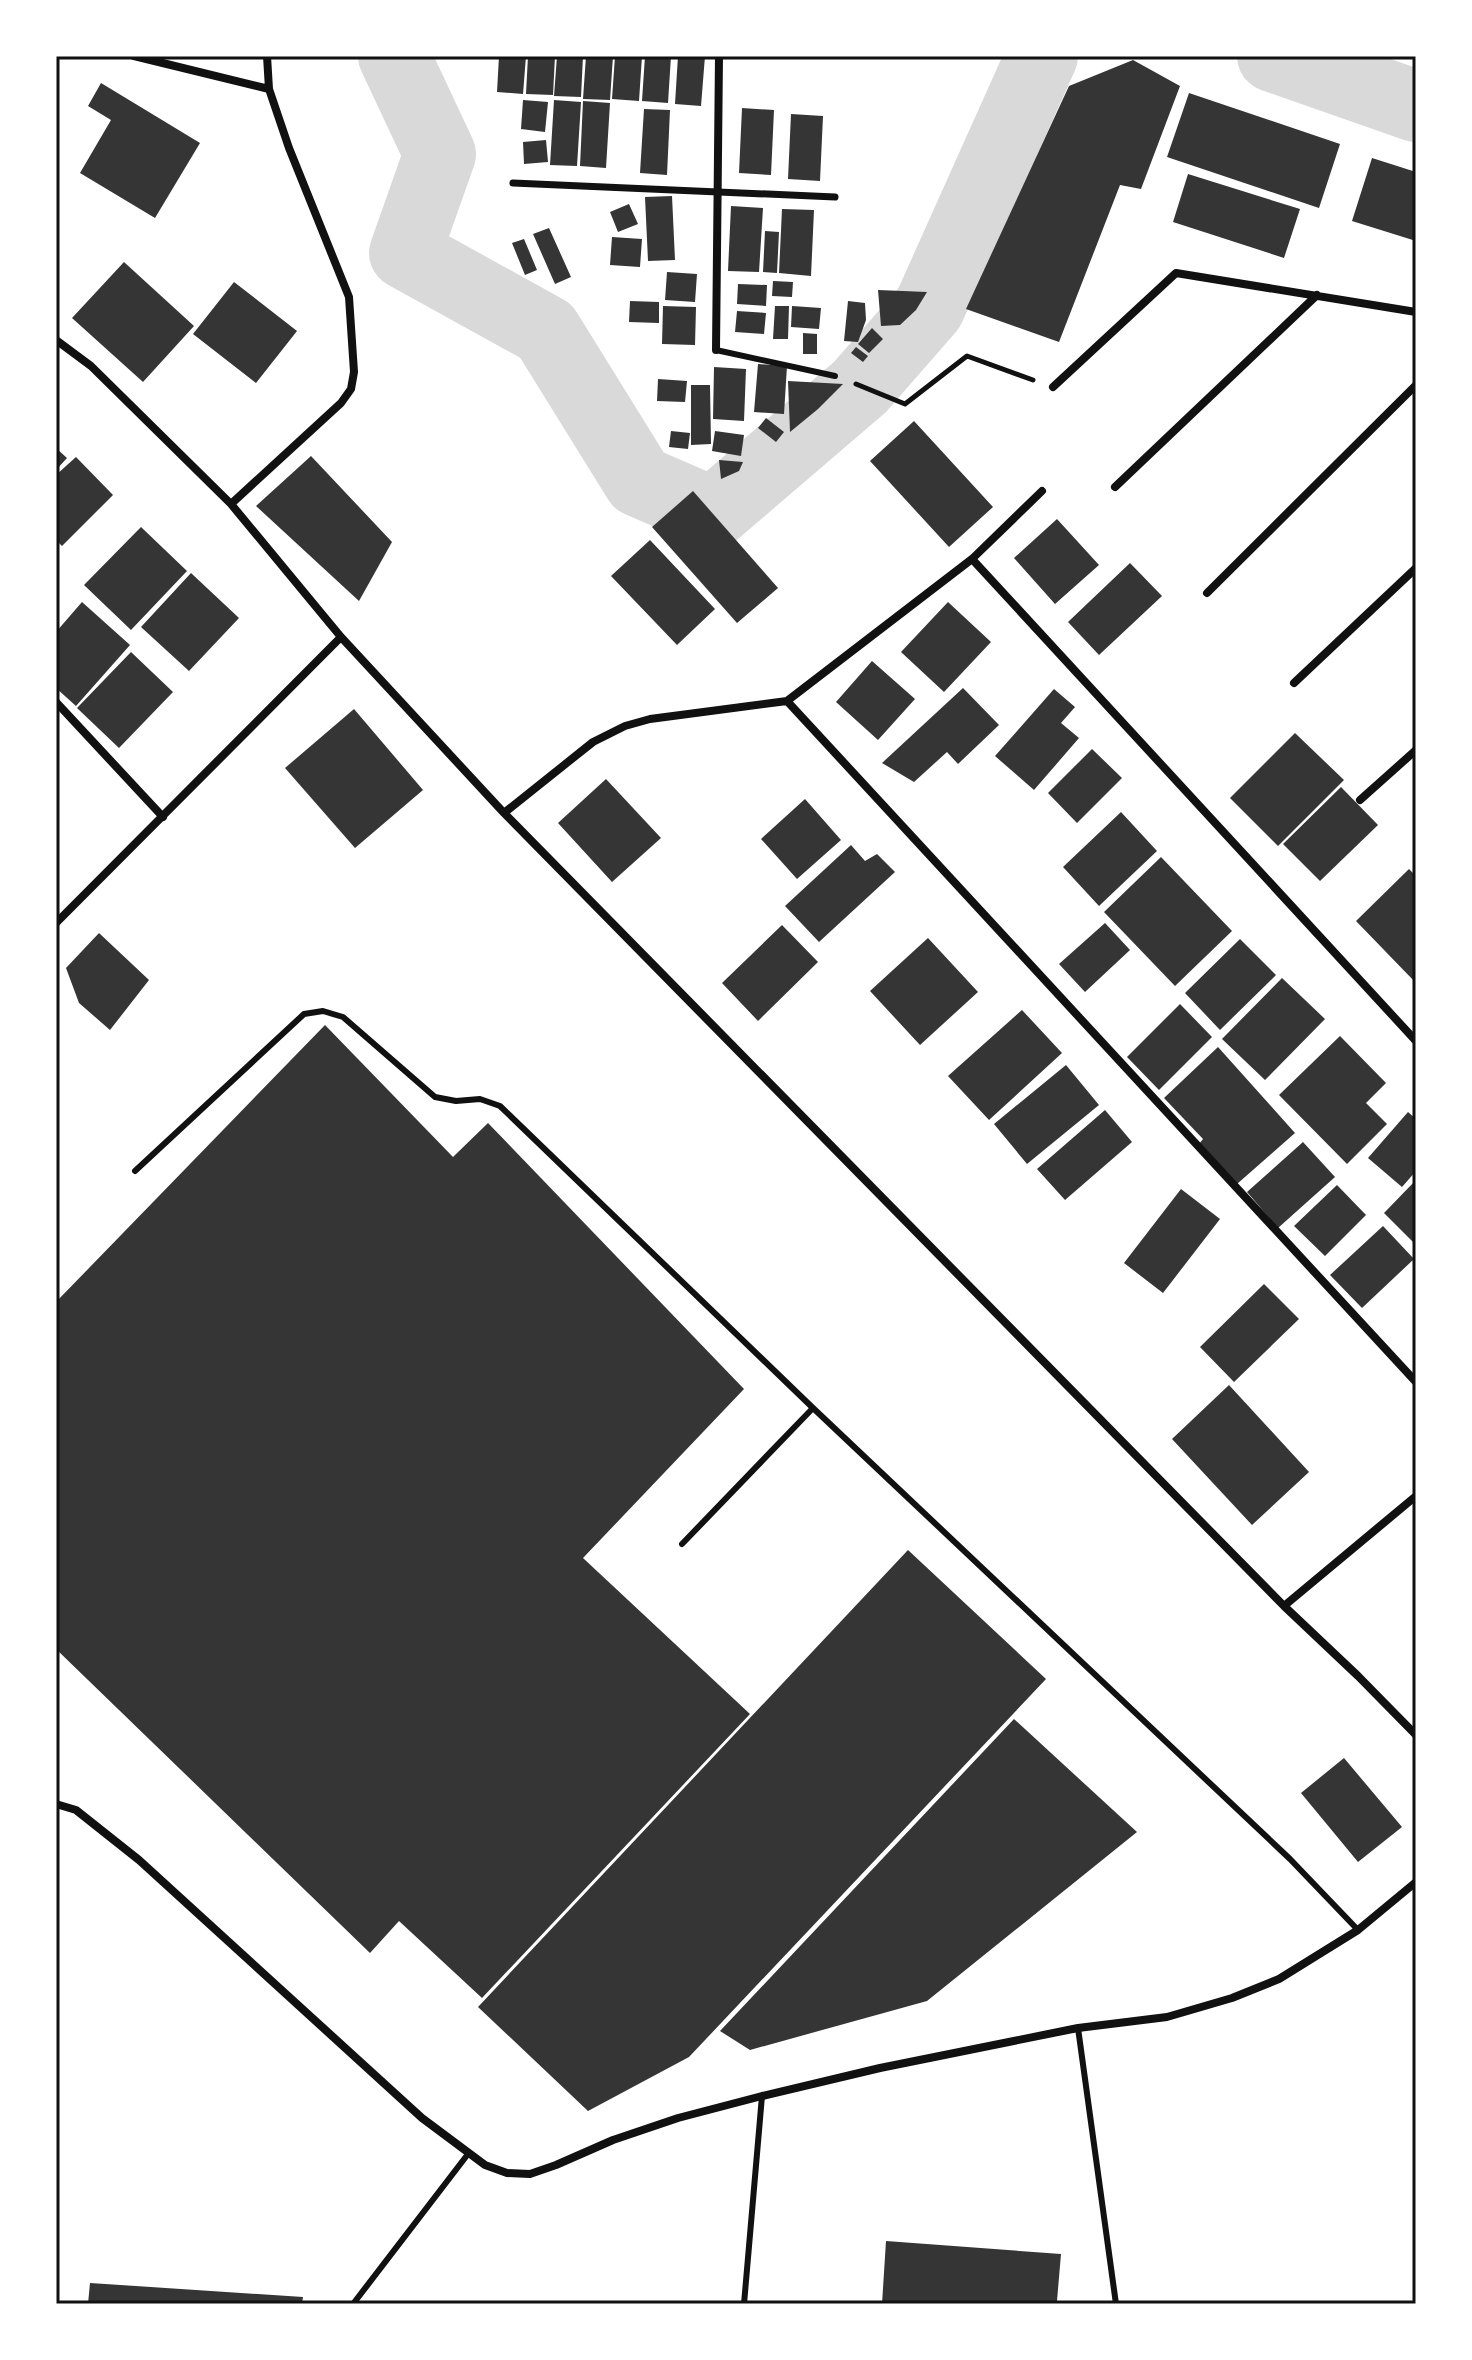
<svg xmlns="http://www.w3.org/2000/svg" width="1472" height="2360" font-family="'Archivo Narrow',sans-serif">
	<rect width="100%" height="100%" fill="#fff"/>
	<g fill="none" stroke-linecap="round" stroke-linejoin="round">
		<path stroke="#d9d9d9" stroke-width="72" d="M394,56L440,154L405,253L546,331L639,481L713,513L860,387L929,308L1042,56
			M1273,56L1416,106"/>
	</g>
	<path fill="#353535" d="M499,56H526L523,94L497,92Z
		M528,56H555L553,95L526,94Z
		M557,56H583L581,97L554,96Z
		M586,56H613L610,100L583,99Z
		M615,56H642L639,101L612,99Z
		M645,56H671L668,103L642,101Z
		M678,56H705L701,106L675,104Z
		M1133,60L1180,86L1141,189L1120,185L1059,342L966,309L1069,86Z
		M101,83L200,143L155,218L80,173L111,120L88,106Z
		M1189,93L1340,144L1319,208L1167,157Z
		M523,100L548,102L545,132L521,129Z
		M554,100L581,102L577,166L550,165Z
		M583,101L610,103L606,168L580,166Z
		M742,108L774,110L771,175L739,173Z
		M644,109L670,110L667,175L640,173Z
		M791,114L823,116L820,181L788,179Z
		M546,140L548,162L524,164L523,142Z
		M1372,158L1416,172V241L1352,221Z
		M1188,174L1300,209L1284,258L1173,222Z
		M672,196L675,260L648,261L645,197Z
		M629,204L638,224L618,232L610,212Z
		M731,206L763,208L759,272L728,271Z
		M782,209L814,210L811,276L779,273Z
		M549,228L571,277L555,284L533,234Z
		M765,231L779,232L777,273L763,272Z
		M612,237L642,239L640,267L610,265Z
		M524,239L537,270L525,275L512,243Z
		M124,262L194,326L143,382L72,318Z
		M667,272L697,274L695,302L665,300Z
		M773,281L793,282L792,297L772,296Z
		M234,282L297,331L256,383L193,334Z
		M738,284L767,285L766,306L737,304Z
		M878,290L927,292L916,310L900,325L881,326Z
		M630,301L659,302V323L629,322Z
		M848,301L865,303L866,320L858,342L844,341Z
		M663,306L696,307L695,345L662,344Z
		M775,306H789L788,339H773Z
		M792,306L821,308L819,329L791,327Z
		M737,311L766,313L764,334L735,332Z
		M872,328L883,339L869,353L858,344Z
		M803,333L817,334V354H803Z
		M856,347L868,356L863,362L851,353Z
		M758,364L787,366L784,414L754,412Z
		M714,367L746,369L744,421L713,419Z
		M658,379L687,381L685,402L657,401Z
		M788,381L843,384L818,409L790,432Z
		M691,385H710L711,444L691,445Z
		M766,418L784,432L776,442L758,428Z
		M914,421L993,507L949,547L870,461Z
		M671,431L690,433L688,449L669,447Z
		M715,431L744,435L741,456L712,451Z
		M56,448L67,458L56,470Z
		M311,456L392,542L359,601L256,506Z
		M76,457L113,495L62,546L56,540V475Z
		M719,460L743,462L739,471L721,479Z
		M693,491L778,588L737,623L652,527Z
		M1057,519L1099,565L1055,604L1014,558Z
		M141,527L187,571L131,630L84,585Z
		M650,540L715,609L677,645L611,576Z
		M1130,563L1162,596L1099,655L1068,622Z
		M191,573L239,618L189,671L141,627Z
		M82,602L130,645L76,706L56,688V632Z
		M948,602L991,642L944,692L901,652Z
		M131,652L173,692L119,748L77,708Z
		M872,661L915,699L878,740L836,702Z
		M963,688L999,725L958,764L947,752L914,782L882,763Z
		M1054,689L1075,707L1061,723L1079,738L1034,790L995,756Z
		M354,709L423,790L355,848L285,768Z
		M1295,733L1344,780L1278,846L1230,798Z
		M1092,749L1122,778L1077,823L1048,793Z
		M606,779L661,838L612,882L558,823Z
		M1341,787L1378,825L1320,881L1283,844Z
		M805,799L841,840L797,879L761,839Z
		M1121,812L1157,851L1099,906L1063,867Z
		M851,845L865,861L877,854L895,872L819,942L785,906Z
		M1161,857L1232,931L1175,986L1104,912Z
		M1409,869L1416,876V983L1356,921Z
		M1105,923L1130,950L1085,992L1059,964Z
		M782,925L818,962L758,1021L722,983Z
		M99,933L149,980L110,1030L79,1003L66,968Z
		M928,938L978,992L920,1045L870,991Z
		M1240,939L1276,975L1220,1030L1185,993Z
		M1282,978L1325,1019L1265,1080L1222,1039Z
		M1180,1004L1212,1037L1159,1090L1127,1057Z
		M1022,1010L1062,1053L989,1120L948,1076Z
		M325,1025L453,1157L488,1123L744,1389L583,1558L750,1714L482,1998L399,1921L370,1953L56,1649V1302Z
		M1340,1036L1386,1083L1366,1103L1387,1124L1347,1164L1279,1095Z
		M1218,1047L1295,1133L1237,1184L1199,1144L1203,1139L1164,1098Z
		M1066,1065L1099,1105L1027,1164L994,1124Z
		M1105,1110L1132,1142L1065,1200L1037,1169Z
		M1408,1112L1416,1119V1171L1402,1187L1368,1158Z
		M1303,1142L1335,1177L1278,1228L1247,1192Z
		M1416,1180V1245L1384,1213Z
		M1337,1185L1366,1215L1325,1256L1294,1226Z
		M1181,1189L1220,1219L1163,1293L1124,1263Z
		M1383,1226L1414,1259L1362,1308L1330,1275Z
		M1264,1284L1299,1319L1234,1382L1200,1347Z
		M1229,1385L1309,1472L1252,1525L1172,1439Z
		M908,1550L1046,1679L689,2057L588,2111L478,2007Z
		M1014,1719L1137,1832L927,2001L750,2050L720,2031Z
		M1344,1758L1402,1827L1358,1862L1301,1793Z
		M886,2241L1061,2254L1057,2301L1066,2302L1065,2304H882Z
		M90,2283L303,2297L302,2304H88Z"/>
	<g fill="none" stroke-linecap="round" stroke-linejoin="round">
		<path stroke="#111" stroke-width="5" d="M856,384L905,404L967,356L1033,380"/>
		<path stroke="#111" stroke-width="6" d="M716,350L835,376
			M135,1171L304,1014L323,1011L343,1017L435,1097L456,1101L480,1099L500,1106L813,1408L1290,1859L1358,1930
			M682,1544L813,1408
			M1078,2028L1116,2304
			M353,2304L468,2154
			M744,2304L762,2096"/>
		<path stroke="#111" stroke-width="7" d="M513,183L835,197"/>
		<path stroke="#111" stroke-width="8" d="M134,56L269,89
			M56,340L91,366L231,504L341,637L504,813L1284,1606L1358,1676L1416,1735
			M716,350L719,56
			M1053,387L1176,273L1416,312
			M1115,487L1317,295
			M231,504L341,403L351,389L354,372L349,297L289,148L269,89L267,56
			M972,559L1416,1041
			M1207,593L1416,385
			M1294,683L1416,568
			M787,701L1416,1382
			M56,702L163,817
			M1360,800L1416,750
			M504,813L593,742L625,726L650,719L787,701L972,559L1042,491
			M56,923L341,637
			M1284,1606L1416,1496
			M56,1804L76,1810L139,1860L422,2118L485,2165L507,2173L530,2174L556,2165L613,2140L678,2118L762,2096L880,2068L1078,2028L1167,2017L1232,1998L1279,1979L1358,1930L1416,1882"/>
	</g>
	<rect width="1472" height="2360" fill="none" stroke="#ffffff" stroke-width="116"/>
	<rect x="58" y="58" width="1356" height="2244" fill="none" stroke="#111" stroke-width="3"/>
</svg>
